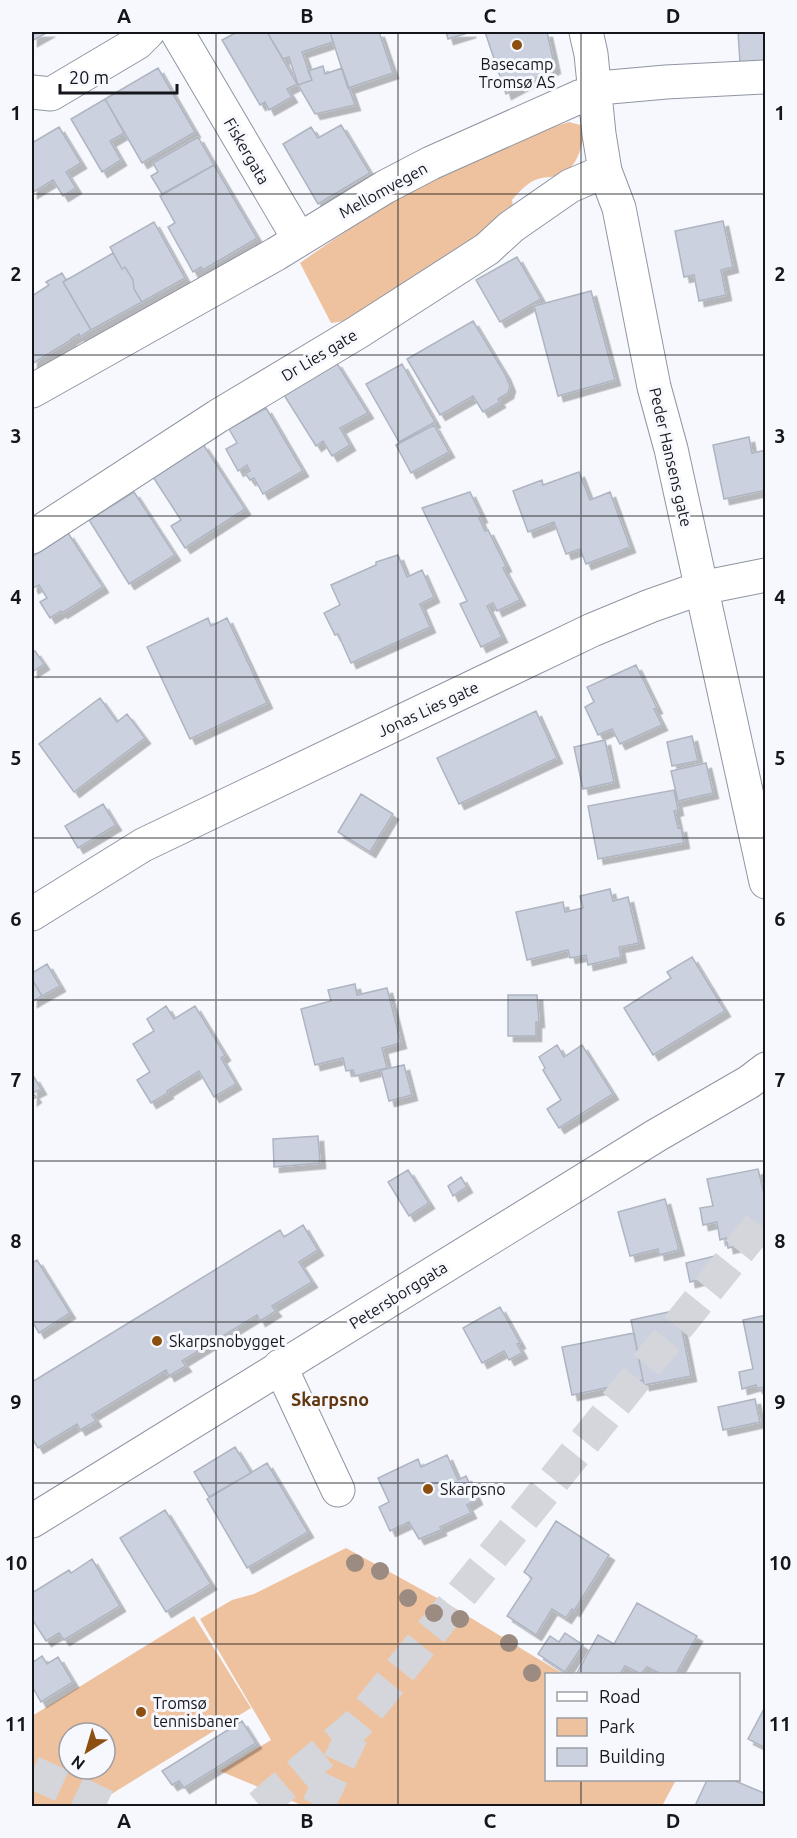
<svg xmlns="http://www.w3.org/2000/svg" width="797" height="1838" font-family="Ubuntu,sans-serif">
	<defs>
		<filter id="shadow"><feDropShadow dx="5.5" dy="5.5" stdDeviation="0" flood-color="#0004"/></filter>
	</defs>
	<rect width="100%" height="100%" fill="#f6f8fe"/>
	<path fill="#efc29f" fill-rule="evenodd" d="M569,122L584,126C584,144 577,172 556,176C548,178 543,176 533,181C525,185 518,193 512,200L514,213L351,320L331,323L300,263C382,204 472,153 569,122Z
		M346,1548L448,1604L563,1674H546V1780H676L662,1806H304L220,1771L271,1740L200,1619L232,1600L254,1594Z
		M194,1616L251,1708L92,1806H32V1716ZM69,1733H105V1769H69Z"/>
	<path fill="#cbd1de" stroke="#aeb5c1" stroke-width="1.5" filter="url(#shadow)" d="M32,32H48L32,41Z
		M237,32H267L297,84L287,89L292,97L269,110L265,102L260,105L222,40Z
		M267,32H330L333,42L302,52L312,80L298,85L289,57L283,59Z
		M330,32H379L393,73L348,88Z
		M446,32H471L448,39Z
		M485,32H547L555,68L506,94Z
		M738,32H766V62L740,63Z
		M323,66L325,74L342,68L355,105L315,114L298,85L312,80L308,71Z
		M158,68L195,132L142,163L105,99Z
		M105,99L124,133L110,141L121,160L102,172L71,119Z
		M341,125L370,173L318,204L283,144L311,127L318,138Z
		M59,127L81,163L66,172L76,188L63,196L53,180L32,193V143Z
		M198,137L214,165L162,194L151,176L158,172L153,163Z
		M214,165L257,238L203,270L201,267L193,272L168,227L175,223L160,196Z
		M723,221L733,267L721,270L726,295L699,301L694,275L684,277L675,231Z
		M154,222L185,278L142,302L134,289L133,280L125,267L122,269L110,247Z
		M113,253L122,269L125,267L133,280L134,289L142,302L91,330L63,282Z
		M517,257L541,299L500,322L476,280Z
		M62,273L66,280L63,282L91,330L80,337L79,334L71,339V340L32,364V296L49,285L46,282Z
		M591,291L615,380L558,396L534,306Z
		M473,321L505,374L510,386L508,393L498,399L500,402L483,412L473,396L440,415L407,359Z
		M336,362L368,413L340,428L350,445L332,456L323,441L316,446L284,395Z
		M402,364L435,422L399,442L366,384Z
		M266,408L303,471L263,494L254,478L250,480L245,473L250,471L247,465L238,471L226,449L237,443L229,429Z
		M434,425L449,452L411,473L396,445Z
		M749,437L752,453L766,450V490L724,499L713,445Z
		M203,444L245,509L185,548L171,526L181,520L153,477Z
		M579,472L590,500L610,492L630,547L586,564L580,549L566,554L554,522L528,532L513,491L542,480L543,485Z
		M134,492L175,555L129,584L89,520Z
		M470,492L482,517L479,518L485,531L488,530L506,566L503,568L520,600L497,611L493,603L487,606L502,637L481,647L460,604L467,601L422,508Z
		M68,533L103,587L62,613L61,611L50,618L40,602L47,598L39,585L33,588L32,586V557Z
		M398,555L407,577L422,570L434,597L420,604L430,627L351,663L338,634L335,635L324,613L340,605L331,585L376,565V562Z
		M208,618L211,626L227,618L267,703L190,739L147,647Z
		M35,651L44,664L32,672V653Z
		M636,665L657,708L654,709L662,725L620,744L612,729L598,735L585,707L594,702L587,687Z
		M100,698L117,722L127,714L145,738L74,792L39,744Z
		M536,711L557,758L459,804L437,758Z
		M692,736L698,761L672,766L667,742Z
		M605,740L614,782L583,789L574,747Z
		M706,763L713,793L678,801L671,771Z
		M674,790L678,810L674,811L678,828L681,827L684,843L598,859L588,806Z
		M361,794L393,814L370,852L338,832Z
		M103,804L116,825L78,848L65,826Z
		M610,889L613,901L628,897L639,943L619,947L621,957L588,965L586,955L570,958L568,950L527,960L516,912L563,902L565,912L583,908L580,896Z
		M692,957L725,1011L653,1055L624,1008L671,978L667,972Z
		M47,964L60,986L42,996L32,979V973Z
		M32,979L42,996L32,1002Z
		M355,984L357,995L387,988L401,1043L382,1048L387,1068L355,1076L353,1070L346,1071L343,1058L315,1065L301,1009L331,1001L328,990Z
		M508,995H537L539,1022H536V1036H508Z
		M166,1006L174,1019L195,1006L225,1055L221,1058L236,1084L214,1097L199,1071L167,1091L168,1093L151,1103L137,1080L150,1072L133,1044L154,1031L147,1019Z
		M557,1045L564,1057L582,1045L613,1094L559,1128L547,1109L561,1100L543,1070L545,1068L539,1057Z
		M404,1065L412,1095L389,1101L381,1070Z
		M34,1077L41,1089L33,1093L36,1097L32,1100V1079Z
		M318,1136L320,1163L274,1167L273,1139Z
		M758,1169L766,1202V1230L749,1234L751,1243L728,1248L726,1238L720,1240L717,1222L703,1225L700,1208L713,1206L707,1179Z
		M408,1170L429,1203L409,1216L388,1182Z
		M461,1177L467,1187L453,1196L448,1186Z
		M665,1199L679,1250L659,1255L658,1249L630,1256L618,1212Z
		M303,1225L318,1250L299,1262L312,1282L272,1306L276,1311L260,1321L257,1315L182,1361L186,1366L169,1376L166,1370L92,1415L96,1421L80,1430L77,1424L38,1448L32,1438V1382L280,1230L284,1237Z
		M715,1256L719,1275L690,1282L686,1263Z
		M37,1260L70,1313L39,1333L32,1321V1263Z
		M500,1307L520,1343L517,1344L522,1353L509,1360L504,1351L482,1363L463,1328Z
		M678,1310L691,1376L644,1385L631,1320Z
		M766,1315V1387L757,1388L756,1385L742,1389L739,1372L753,1369L743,1320Z
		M634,1333L643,1380L572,1395L562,1347Z
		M755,1399L760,1422L723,1430L718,1407Z
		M235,1447L251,1473L209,1497L194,1472Z
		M447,1455L458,1480L466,1476L477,1499L467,1505L471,1513L440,1527L441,1530L419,1539L409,1522L390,1531L379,1507L389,1502L378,1478L418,1459L421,1467Z
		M267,1463L308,1532L247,1568L207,1499Z
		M165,1510L211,1584L166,1612L120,1538Z
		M556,1521L609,1555L574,1611L572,1609L566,1618L552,1609L536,1635L507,1616L532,1578L524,1572Z
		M92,1559L120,1606L64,1640L59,1633L46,1641L32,1619V1593L69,1570L71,1573Z
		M637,1603L697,1636L676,1674H661L647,1667L641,1674L625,1666L620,1674L577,1673L598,1635L614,1644Z
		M565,1633L583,1645L565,1672L538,1654L550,1636L559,1642Z
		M42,1656L47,1664L58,1657L73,1682L41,1702L32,1686V1663Z
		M766,1705V1748L748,1739Z
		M242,1721L256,1743L184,1788L179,1781L172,1785L162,1771Z
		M707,1780H733L766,1794V1806H695Z"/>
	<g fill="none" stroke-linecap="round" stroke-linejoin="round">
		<path stroke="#d4d6dc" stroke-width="33" stroke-dasharray="33 16" stroke-linecap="butt" d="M32,1772L106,1806"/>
		<path stroke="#d4d6dc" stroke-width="33" stroke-dasharray="33 16" stroke-linecap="butt" d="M260,1806L356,1725L766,1217
			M318,1806L352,1735"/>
		<defs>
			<path id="minor" d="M177,32L299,239
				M586,32L591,54L599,134L605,171L619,208L654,387L671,449L766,882
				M32,92L51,94L137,43L148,32
				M32,391L276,254L385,187L431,163L579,97L610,87L666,82L766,77
				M32,537L218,416L358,332L487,249L511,227L570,186L605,171
				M32,914L143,845L592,630L650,606L701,588L766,575
				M280,1366L338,1490
				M32,1521L657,1135L749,1082L766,1069"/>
		</defs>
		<use href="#minor" stroke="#8f95a1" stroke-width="35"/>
		<use href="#minor" stroke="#fff" stroke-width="33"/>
	</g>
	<g fill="#9b8b80">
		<circle cx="355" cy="1563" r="9"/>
		<circle cx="380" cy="1571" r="9"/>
		<circle cx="408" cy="1598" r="9"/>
		<circle cx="434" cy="1613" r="9"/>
		<circle cx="460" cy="1619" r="9"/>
		<circle cx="509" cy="1643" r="9"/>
		<circle cx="532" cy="1673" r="9"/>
	</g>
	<path fill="none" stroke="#14161b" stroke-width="1.5" stroke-opacity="0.55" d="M216,32V1806M398,32V1806M581,32V1674M32,194H766M32,355H766M32,516H766M32,677H766M32,838H766M32,1000H766M32,1161H766M32,1322H766M32,1483H766M32,1644H766M581,1780V1806"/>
	<g fill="#8c4f10" stroke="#f6f8fe" stroke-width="2">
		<circle cx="517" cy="45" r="6"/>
		<circle cx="157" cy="1341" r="6"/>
		<circle cx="428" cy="1489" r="6"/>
		<circle cx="141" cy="1712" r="6"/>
	</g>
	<g text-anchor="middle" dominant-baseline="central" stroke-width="6" stroke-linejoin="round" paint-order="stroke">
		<g font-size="16" fill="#14161b" stroke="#f6f8fe" text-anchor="start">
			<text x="517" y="64" text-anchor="middle">Basecamp<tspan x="517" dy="18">Tromsø AS</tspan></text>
			<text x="169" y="1341">Skarpsnobygget</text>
			<text x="440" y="1489">Skarpsno</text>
			<text x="153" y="1703">Tromsø<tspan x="153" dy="18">tennisbaner</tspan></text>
		</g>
		<g font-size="16" fill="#14161b" stroke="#f6f8fe">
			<text transform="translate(247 151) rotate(60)">Fiskergata</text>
			<text transform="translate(383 190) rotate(-29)">Mellomvegen</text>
			<text transform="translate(319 355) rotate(-31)">Dr Lies gate</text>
			<text transform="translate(671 457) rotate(77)">Peder Hansens gate</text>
			<text transform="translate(428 709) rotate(-25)">Jonas Lies gate</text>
			<text transform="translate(398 1295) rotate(-32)">Petersborggata</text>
		</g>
		<g font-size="18" font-weight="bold" fill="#62370f" stroke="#f6f8fe">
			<text x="330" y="1399">Skarpsno</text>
		</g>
	</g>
	<rect width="797" height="1838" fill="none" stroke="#f6f8fe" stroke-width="66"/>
	<rect x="545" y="1673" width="195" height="108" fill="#f6f8fe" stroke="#9c9ea3" stroke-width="1.5"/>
	<rect x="557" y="1692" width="30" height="9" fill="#ffffff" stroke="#9c9ea3" stroke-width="1.5"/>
	<text x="599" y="1703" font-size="18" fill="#14161b">Road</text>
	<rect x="557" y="1718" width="30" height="18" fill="#efc29f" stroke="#9c9ea3" stroke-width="1.5"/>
	<text x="599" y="1733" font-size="18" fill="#14161b">Park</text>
	<rect x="557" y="1748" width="30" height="18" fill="#cbd1de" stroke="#9c9ea3" stroke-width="1.5"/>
	<text x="599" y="1763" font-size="18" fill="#14161b">Building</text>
	<g transform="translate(87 1751) rotate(217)"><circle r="28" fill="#f6f8fe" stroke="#9c9ea3" stroke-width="1.5"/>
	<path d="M0-4.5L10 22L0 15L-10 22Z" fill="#8c4f10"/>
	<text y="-9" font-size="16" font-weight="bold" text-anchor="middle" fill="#14161b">N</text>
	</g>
	<path d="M60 84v9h117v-9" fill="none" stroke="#14161b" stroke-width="3"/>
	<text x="69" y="84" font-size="18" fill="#14161b" stroke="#f6f8fe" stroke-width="4.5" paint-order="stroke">20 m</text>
	<rect x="33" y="33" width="731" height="1772" fill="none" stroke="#14161b" stroke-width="2"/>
	<g font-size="20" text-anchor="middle" font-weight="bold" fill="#14161b">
		<text x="124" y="23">A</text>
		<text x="307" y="23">B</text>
		<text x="490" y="23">C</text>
		<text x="673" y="23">D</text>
		<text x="16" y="120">1</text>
		<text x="780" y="120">1</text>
		<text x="16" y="281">2</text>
		<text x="780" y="281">2</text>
		<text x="16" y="443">3</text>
		<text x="780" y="443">3</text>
		<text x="16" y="604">4</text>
		<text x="780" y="604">4</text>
		<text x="16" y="765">5</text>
		<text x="780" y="765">5</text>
		<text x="16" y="926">6</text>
		<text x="780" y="926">6</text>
		<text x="16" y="1087">7</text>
		<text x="780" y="1087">7</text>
		<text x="16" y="1248">8</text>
		<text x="780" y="1248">8</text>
		<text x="16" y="1409">9</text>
		<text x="780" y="1409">9</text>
		<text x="16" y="1570">10</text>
		<text x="780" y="1570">10</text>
		<text x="16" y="1731">11</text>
		<text x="780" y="1731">11</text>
		<text x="124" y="1828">A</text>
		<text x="307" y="1828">B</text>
		<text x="490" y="1828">C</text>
		<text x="673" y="1828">D</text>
	</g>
</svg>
